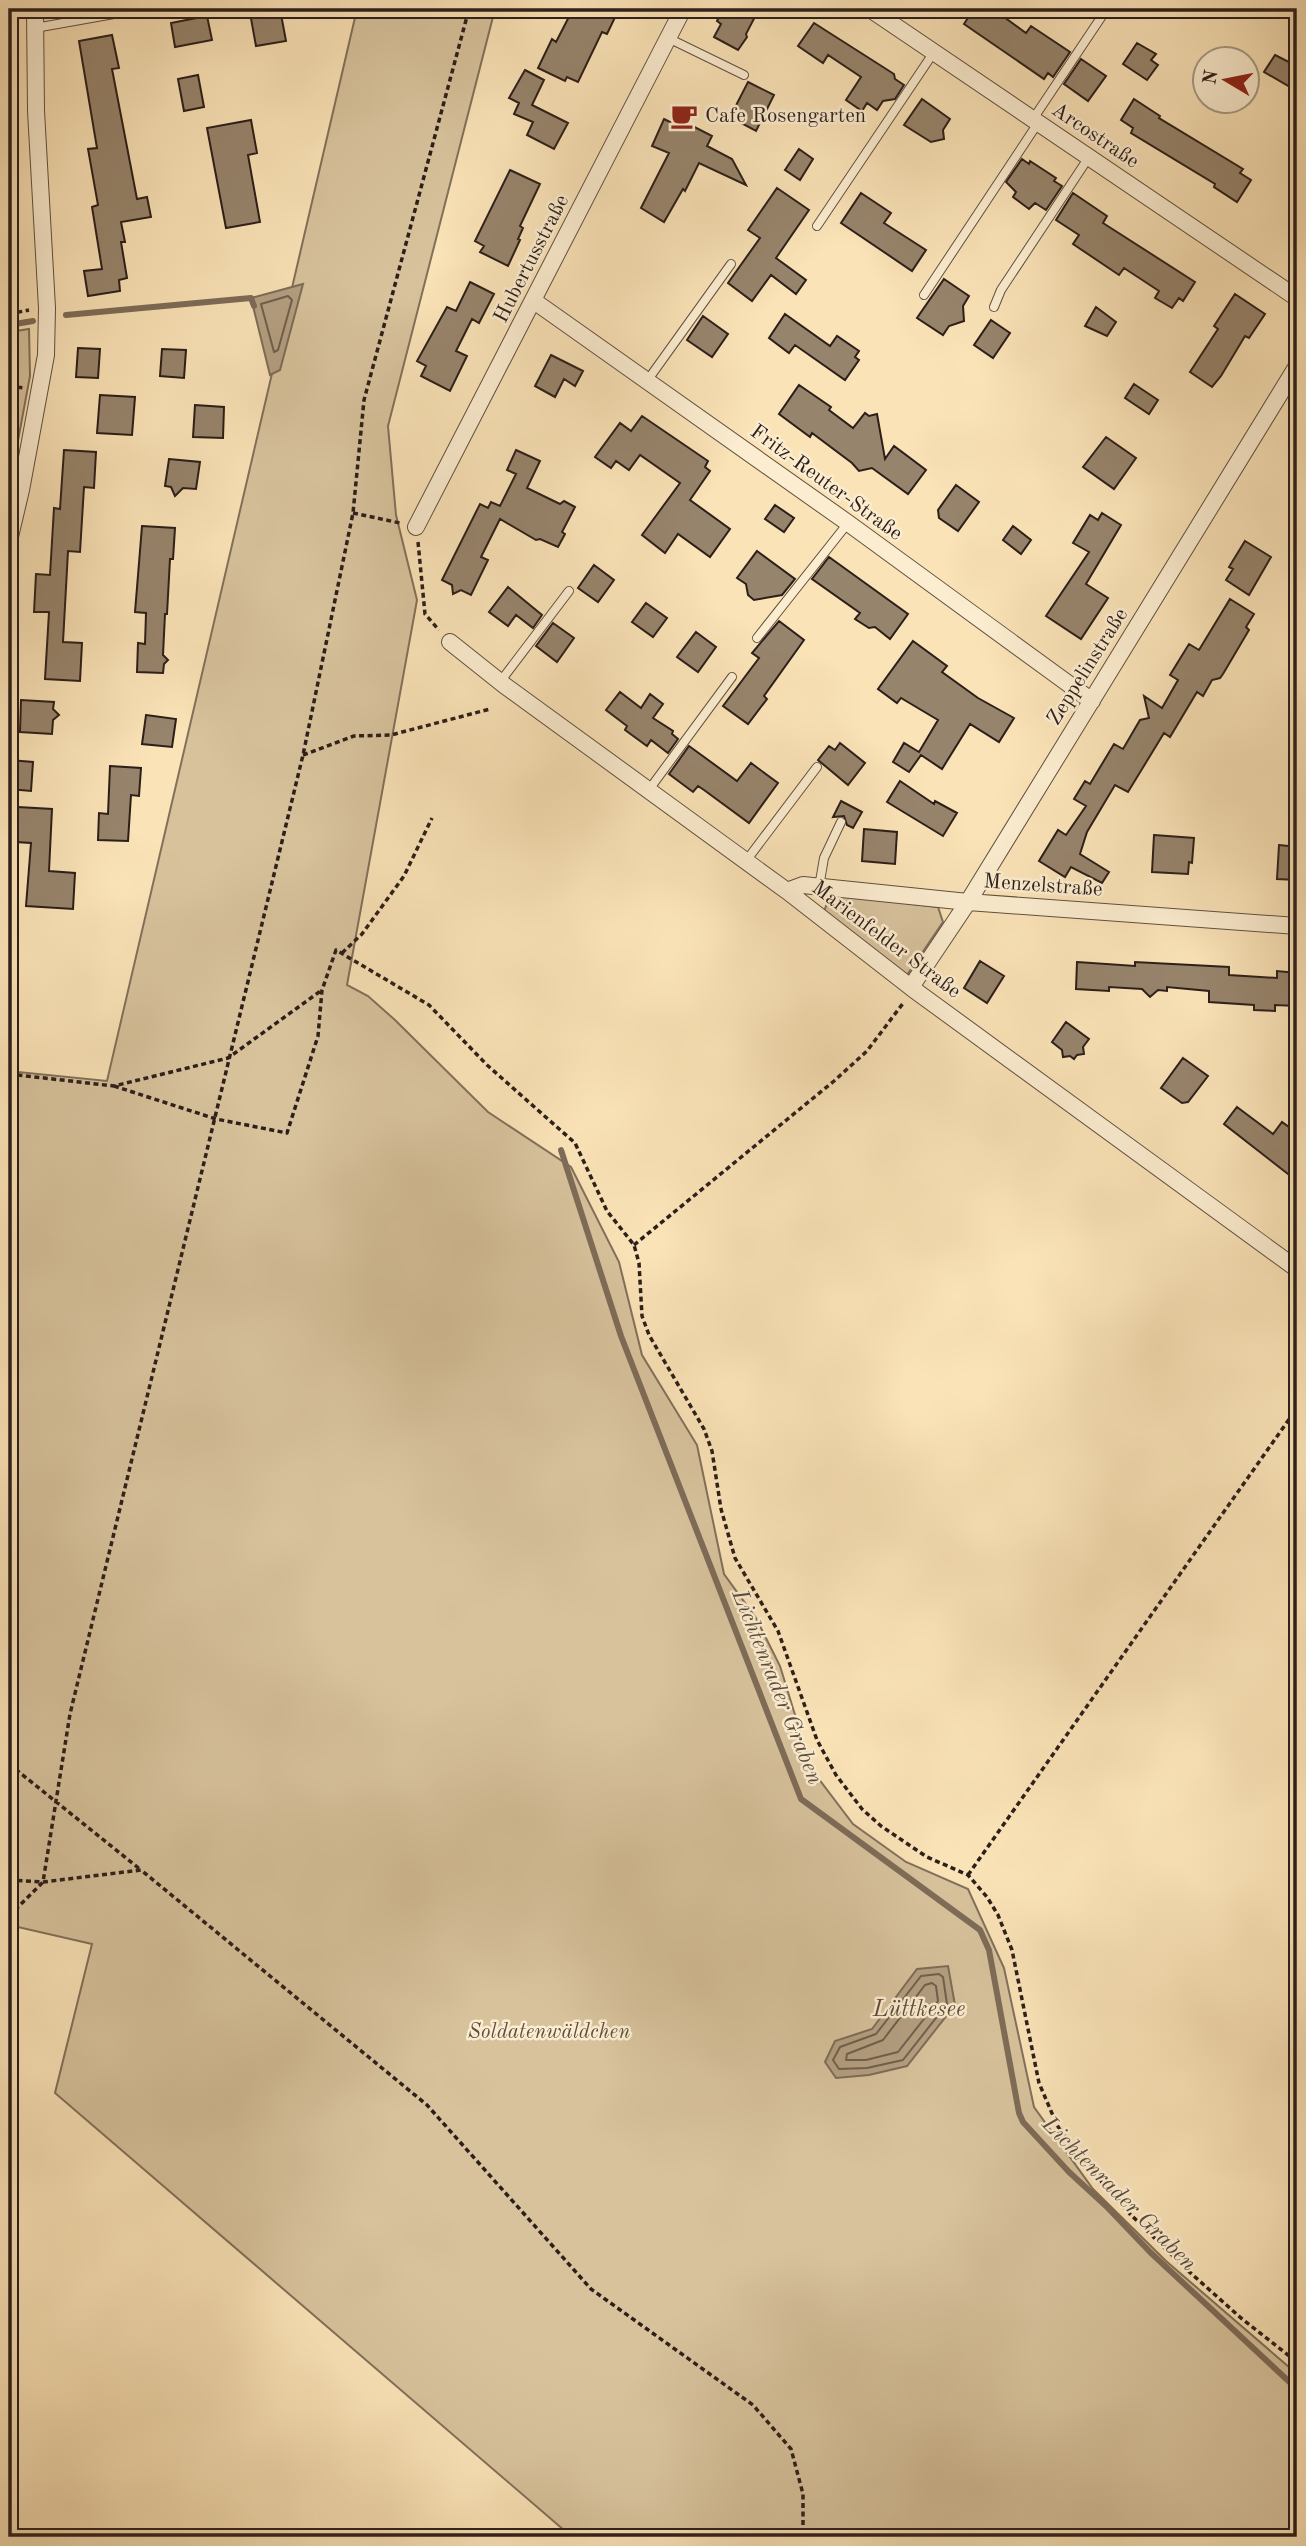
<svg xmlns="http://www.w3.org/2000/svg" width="1306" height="2546" font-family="'Old Standard TT',serif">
	<rect width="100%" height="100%" fill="#fae3b7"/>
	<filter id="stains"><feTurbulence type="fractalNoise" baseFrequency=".00286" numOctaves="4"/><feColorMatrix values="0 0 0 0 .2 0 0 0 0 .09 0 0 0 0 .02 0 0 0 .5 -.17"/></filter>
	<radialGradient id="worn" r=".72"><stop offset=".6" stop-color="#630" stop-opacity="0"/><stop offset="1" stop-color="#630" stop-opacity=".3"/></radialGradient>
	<path fill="#d7c29c" stroke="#82705b" stroke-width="2" d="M357,9H495L388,426L396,515L417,600L347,985L368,996L395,1020L488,1112L571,1167L619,1262L642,1355L697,1445L724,1574L756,1618L780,1666L812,1770L853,1824L906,1862L968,1889L1004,1968L1034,2107L1093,2189L1166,2261L1297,2374V2537H572L55,2093L92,1944L9,1925V1071L107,1081Z
		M29,329L30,376L9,489V332Z
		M830,894L938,907L943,922L907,975L824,912Z"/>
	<path fill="#b4a082" stroke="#7e6c58" stroke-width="2" d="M303,284L280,370L270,375L251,298Z
		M948,1966L955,2005L907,2066L869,2075L836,2078L825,2062L835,2041L872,2029L917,1969Z"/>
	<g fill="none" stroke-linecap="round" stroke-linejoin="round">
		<path stroke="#705f4e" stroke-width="2" d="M288,296L292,300L278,350L274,352L261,304Z
			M939,1974L943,1977L947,2004L903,2060L867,2068L839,2069L833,2060L840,2047L876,2034L921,1976Z
			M932,1983L936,1986L938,2001L898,2052L866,2060H846L847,2054L883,2040L925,1985Z"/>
		<path stroke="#7e6c58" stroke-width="6" d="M66,315L251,298L254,306
			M9,325L33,321
			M561,1150L621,1336L801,1799L980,1930L989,1950L1019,2113L1023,2122L1069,2172L1106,2206L1150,2252L1297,2389"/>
	</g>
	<path fill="#97846c" stroke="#2c1e1a" stroke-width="2" d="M280,9L286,41L256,46L250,13Z
		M573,9H619L607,34L602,32L578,82L567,77L565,81L538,68L552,39L556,42Z
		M723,9H759L746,34L747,37L738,50L714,37L721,24L717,21Z
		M974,9H993L1026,33L1031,26L1070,52L1053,77L1048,73L1044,79L964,24Z
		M207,16L212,40L175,47L171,23Z
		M814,23L894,74L895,79L904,85L895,99L883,101L877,110L867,103L862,111L846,100L861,77L828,55L823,63L798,46Z
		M112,35L119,68L112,69L137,199L147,197L151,217L121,222L125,242H121L127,278L119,280L120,291L88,296L84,271L102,269L92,207L98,205L88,149L97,148L79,41Z
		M1137,43L1156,54L1151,60L1158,65L1147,80L1123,64Z
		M1275,55L1297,66V91L1264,72Z
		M1081,59L1106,76L1088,101L1064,84Z
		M525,70L544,80L532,105L568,123L554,149L527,135L533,122L514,114L519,103L509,98Z
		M198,75L204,107L184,111L178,79Z
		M748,82L774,95L756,131L730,117Z
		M922,99L950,119L943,130L944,139L931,142L904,125Z
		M1134,99L1160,116L1159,118L1243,169L1240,173L1251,180L1237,202L1214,187L1215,184L1131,133L1133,128L1121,120Z
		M664,119L680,127L683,121L712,136L707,146L732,159L746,185L699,163L685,191L683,189L664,222L641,208L669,153L652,146Z
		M251,120L257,153L248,155L260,222L226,228L207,128Z
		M799,149L813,159L800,180L785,170Z
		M1022,159L1029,164L1030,161L1056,178L1054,181L1062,186L1046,210L1035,203L1029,209L1013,197L1016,192L1006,182Z
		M510,170L540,184L520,226L523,228L518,239L520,240L508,266L480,252L484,246L475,241Z
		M777,188L809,210L776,258L806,280L796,294L771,275L752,301L728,283L760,238L748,230Z
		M861,193L891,213L884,223L926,250L912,271L841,223Z
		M1073,193L1107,216L1103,223L1195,282L1183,301L1179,298L1172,308L1155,298L1159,291L1124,268L1119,275L1073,244L1079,235L1056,220Z
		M944,279L969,296L963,306L964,321L949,326L943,335L917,318Z
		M470,282L494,294L479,323L472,319L456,351L467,356L450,391L421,376L426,366L417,361L447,307L456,311Z
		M1235,294L1265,314L1249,338L1245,336L1221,376L1212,387L1190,372L1218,329L1214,326Z
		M1096,307L1116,322L1107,336L1085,326Z
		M785,314L830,346L837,336L859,351L855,357L859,360L845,380L795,345L789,353L769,338Z
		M703,316L728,334L712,357L687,340Z
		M991,320L1010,333L993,358L974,345Z
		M78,348L100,349L98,378L76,377Z
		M162,349L186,350L184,378L160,376Z
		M551,355L583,371L575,386L564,379L555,397L535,386Z
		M1134,384L1158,400L1149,414L1125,398Z
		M799,385L831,407L829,410L853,428L865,413L869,416L877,414L885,459L894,446L926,470L908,494L872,468L859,471L852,463L812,433L810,437L779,414Z
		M100,395L135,397L132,435L97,433Z
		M195,405L224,407L223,438L193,437Z
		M642,416L708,461L705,467L710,471L690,500L730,529L710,557L678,534L665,553L642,535L680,483L640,455L629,470L616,461L611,468L595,457L620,423L631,431Z
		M1106,437L1136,458L1114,489L1083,467Z
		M64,450L96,452L94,488L84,487L80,552L68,551L63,642L82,643L80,681L45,679L49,612H34L36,574L50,575L54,508L60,509Z
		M516,450L540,461L527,488L560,504L564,501L575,507L562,532L565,534L558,547L540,539L536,540L500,519L481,557L488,560L471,595L461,590L453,594L452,585L442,580L480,504L488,508L491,502L500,506L516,474L507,470Z
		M169,459L200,462L196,489L183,488L175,496L171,487L165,486Z
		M956,485L979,502L958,531L939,518L938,510Z
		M775,505L794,518L784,532L765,519Z
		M1102,513L1121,525L1086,584L1108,598L1081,639L1046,616L1089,552L1073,543L1090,515L1098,520Z
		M142,526L175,528L173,559H170L167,614H165L163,655L168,660L164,664L163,673L137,672L138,643L145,644L146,613L135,612Z
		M1013,526L1031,540L1021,554L1003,540Z
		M1245,541L1271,557L1249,595L1226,580L1233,569L1229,567Z
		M757,551L795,579L782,595L754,600L748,595L746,584L737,578Z
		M829,557L908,614L890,639L875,627L869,628L855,619L860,613L812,579Z
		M594,565L614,580L598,602L578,588Z
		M508,587L542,615L533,628L516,615L508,626L489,612Z
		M1230,599L1254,614L1246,627L1249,630L1223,674L1220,678L1212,680L1203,696L1197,692L1170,737L1164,733L1128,792L1115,785L1087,832L1080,854L1109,872L1102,883L1071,867L1065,877L1039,861L1058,830L1066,835L1086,806L1074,799L1085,781L1090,784L1114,744L1123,749L1140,720L1149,718L1144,696L1162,708L1178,680L1170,675L1189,644L1199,650Z
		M646,603L667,618L653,637L632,622Z
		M779,621L804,640L764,696L767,699L748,724L723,706L759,658L752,653Z
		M553,623L574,638L557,662L536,646Z
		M696,632L716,647L698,672L677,657Z
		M913,641L947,666L942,672L978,698L1014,718L999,742L970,724L942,769L921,755L909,772L893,762L904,743L919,752L938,720L901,698L897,703L878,689Z
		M620,692L641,708L650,694L663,704L653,718L673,731L672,734L678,739L668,753L651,740L647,746L625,730L627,726L606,710Z
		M21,700L54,702L53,709L59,715L53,720L52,734L20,732Z
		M146,715L176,719L172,747L142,744Z
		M840,743L865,763L848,785L818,760L829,746L835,750Z
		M689,746L737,781L751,763L778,783L749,823L704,790L698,786L693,792L669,774Z
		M9,760L33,762L31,791L9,789Z
		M110,766L141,768L139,796L131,795L128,841L98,840L99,813L108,814Z
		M900,781L934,804L935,801L957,813L943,836L887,802Z
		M841,801L862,812L853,828L847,825L844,816L833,817Z
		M18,807L52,809L49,871L75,873L73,909L26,906L31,843L16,842Z
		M864,829L897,832L895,864L862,861Z
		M1154,835L1194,838L1192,863L1189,862L1188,874L1152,872Z
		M1279,845L1297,847V880L1277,879Z
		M980,961L1004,976L987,1003L964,988Z
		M1077,962L1135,966V962L1229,967V975L1277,978V971L1297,973V1002L1296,1006L1275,1005V1011L1254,1010V1005L1209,1002V991L1167,987V991L1158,990L1150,997L1142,989L1109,987V991L1076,989Z
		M1066,1022L1089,1039L1083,1047L1084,1054L1077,1055L1074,1059L1070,1056L1063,1057L1062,1050L1052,1042Z
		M1183,1058L1208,1076L1188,1102L1182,1103L1161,1088Z
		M1237,1107L1273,1134L1282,1122L1297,1133V1181L1224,1124Z"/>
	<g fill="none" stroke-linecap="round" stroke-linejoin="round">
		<defs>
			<path id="lane" d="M35,28L142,9
				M668,38L744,75
				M1033,119L1106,10
				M817,226L934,52
				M924,295L1038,123
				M994,307L1001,290L1089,157
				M647,381L731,264
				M757,638L848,523
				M500,682L569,591
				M648,791L732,677
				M746,861L817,767
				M819,887L824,858L841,822"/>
			<path id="street" d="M870,9L1297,298
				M534,301L848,523L1092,701
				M416,527L683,9
				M9,541L21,490L46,355L47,308L36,111L35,9
				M450,642L504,685L787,891L913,989L1297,1269
				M787,891L803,885L968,902L1297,926
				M911,987L968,902L1297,366"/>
		</defs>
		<use href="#lane" stroke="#604f41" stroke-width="10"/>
		<use href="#street" stroke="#604f41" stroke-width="18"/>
		<path stroke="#2c1e1a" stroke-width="3.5" stroke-dasharray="5 3.5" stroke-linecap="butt" d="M9,314L29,310
			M9,386L24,388
			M353,513L400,523
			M418,542L425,614L439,630
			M303,755L354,736L391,735L490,709
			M342,953L362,934L404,876L432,818
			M9,1074L114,1086L228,1058L322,990
			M114,1086L216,1119L287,1133L318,1036L322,990L336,950L429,1005L487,1065L575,1143L607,1211L634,1245L639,1263L642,1316L649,1335L704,1429L712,1451L721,1509L735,1558L778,1631L817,1740L836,1775L862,1809L881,1826L927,1857L968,1875L987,1897L998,1915L1012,1950L1039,2083L1057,2125L1072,2148L1129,2213L1185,2268L1241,2318L1297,2362
			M634,1245L834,1081L867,1051L904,1002
			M9,1764L141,1870
			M968,1875L1297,1408
			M9,1880L43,1882L141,1870L427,2105L591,2289L753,2405L791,2449L803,2494V2537
			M9,1916L43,1882L70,1714L303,755L353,513L364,400L469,9"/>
		<use href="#lane" stroke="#fcedd0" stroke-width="8"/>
		<use href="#street" stroke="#fcedd0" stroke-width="16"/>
	</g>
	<defs>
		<symbol id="cafe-bare" viewBox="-9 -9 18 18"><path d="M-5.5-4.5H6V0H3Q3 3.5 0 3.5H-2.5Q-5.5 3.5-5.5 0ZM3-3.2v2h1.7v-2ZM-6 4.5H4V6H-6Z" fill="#8f2418" stroke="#fcedd0" stroke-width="2.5" paint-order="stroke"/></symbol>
	</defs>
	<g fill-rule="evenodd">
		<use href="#cafe-bare" x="665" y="97" width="38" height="38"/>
	</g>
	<g text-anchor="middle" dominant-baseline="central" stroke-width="5" stroke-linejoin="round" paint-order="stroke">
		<g font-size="21" fill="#2c1e1a" stroke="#fcedd0" text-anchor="start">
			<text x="705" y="116">Cafe Rosengarten</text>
		</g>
		<g font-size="21" fill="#2c1e1a" stroke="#fcedd0">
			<text transform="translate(1095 136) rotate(34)">Arcostraße</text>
			<text transform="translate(532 259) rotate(-63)">Hubertusstraße</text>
			<text transform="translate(826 483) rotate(36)">Fritz-Reuter-Straße</text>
			<text transform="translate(1088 667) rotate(-58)">Zeppelinstraße</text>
			<text transform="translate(1043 886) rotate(4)">Menzelstraße</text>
			<text transform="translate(886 940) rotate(37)">Marienfelder Straße</text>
		</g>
		<g font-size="21" font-style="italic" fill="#5f4f41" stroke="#fcedd0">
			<text x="549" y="2032">Soldatenwäldchen</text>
		</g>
		<g font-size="23" font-style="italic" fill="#5c4c3e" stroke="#fcedd0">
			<text transform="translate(777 1687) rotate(68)">Lichtenrader Graben</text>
			<text x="919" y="2009">Lüttkesee</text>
			<text transform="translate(1119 2194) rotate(45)">Lichtenrader Graben</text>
		</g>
	</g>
	<rect width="1306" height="2546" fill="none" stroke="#fae3b7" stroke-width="35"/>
	<rect x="10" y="10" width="1285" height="2525" fill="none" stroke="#2c1e1a" stroke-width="3.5"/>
	<rect x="18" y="18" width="1271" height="2511" fill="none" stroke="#2c1e1a" stroke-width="2"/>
	<g transform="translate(1226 80) rotate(280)"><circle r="33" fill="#fcedd0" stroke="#a99a87" stroke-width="2"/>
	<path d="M0-5L12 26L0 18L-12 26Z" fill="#8f2418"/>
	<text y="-10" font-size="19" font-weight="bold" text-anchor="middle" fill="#2c1e1a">N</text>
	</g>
	<rect width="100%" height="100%" filter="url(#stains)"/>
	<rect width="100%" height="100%" fill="url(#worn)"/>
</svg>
